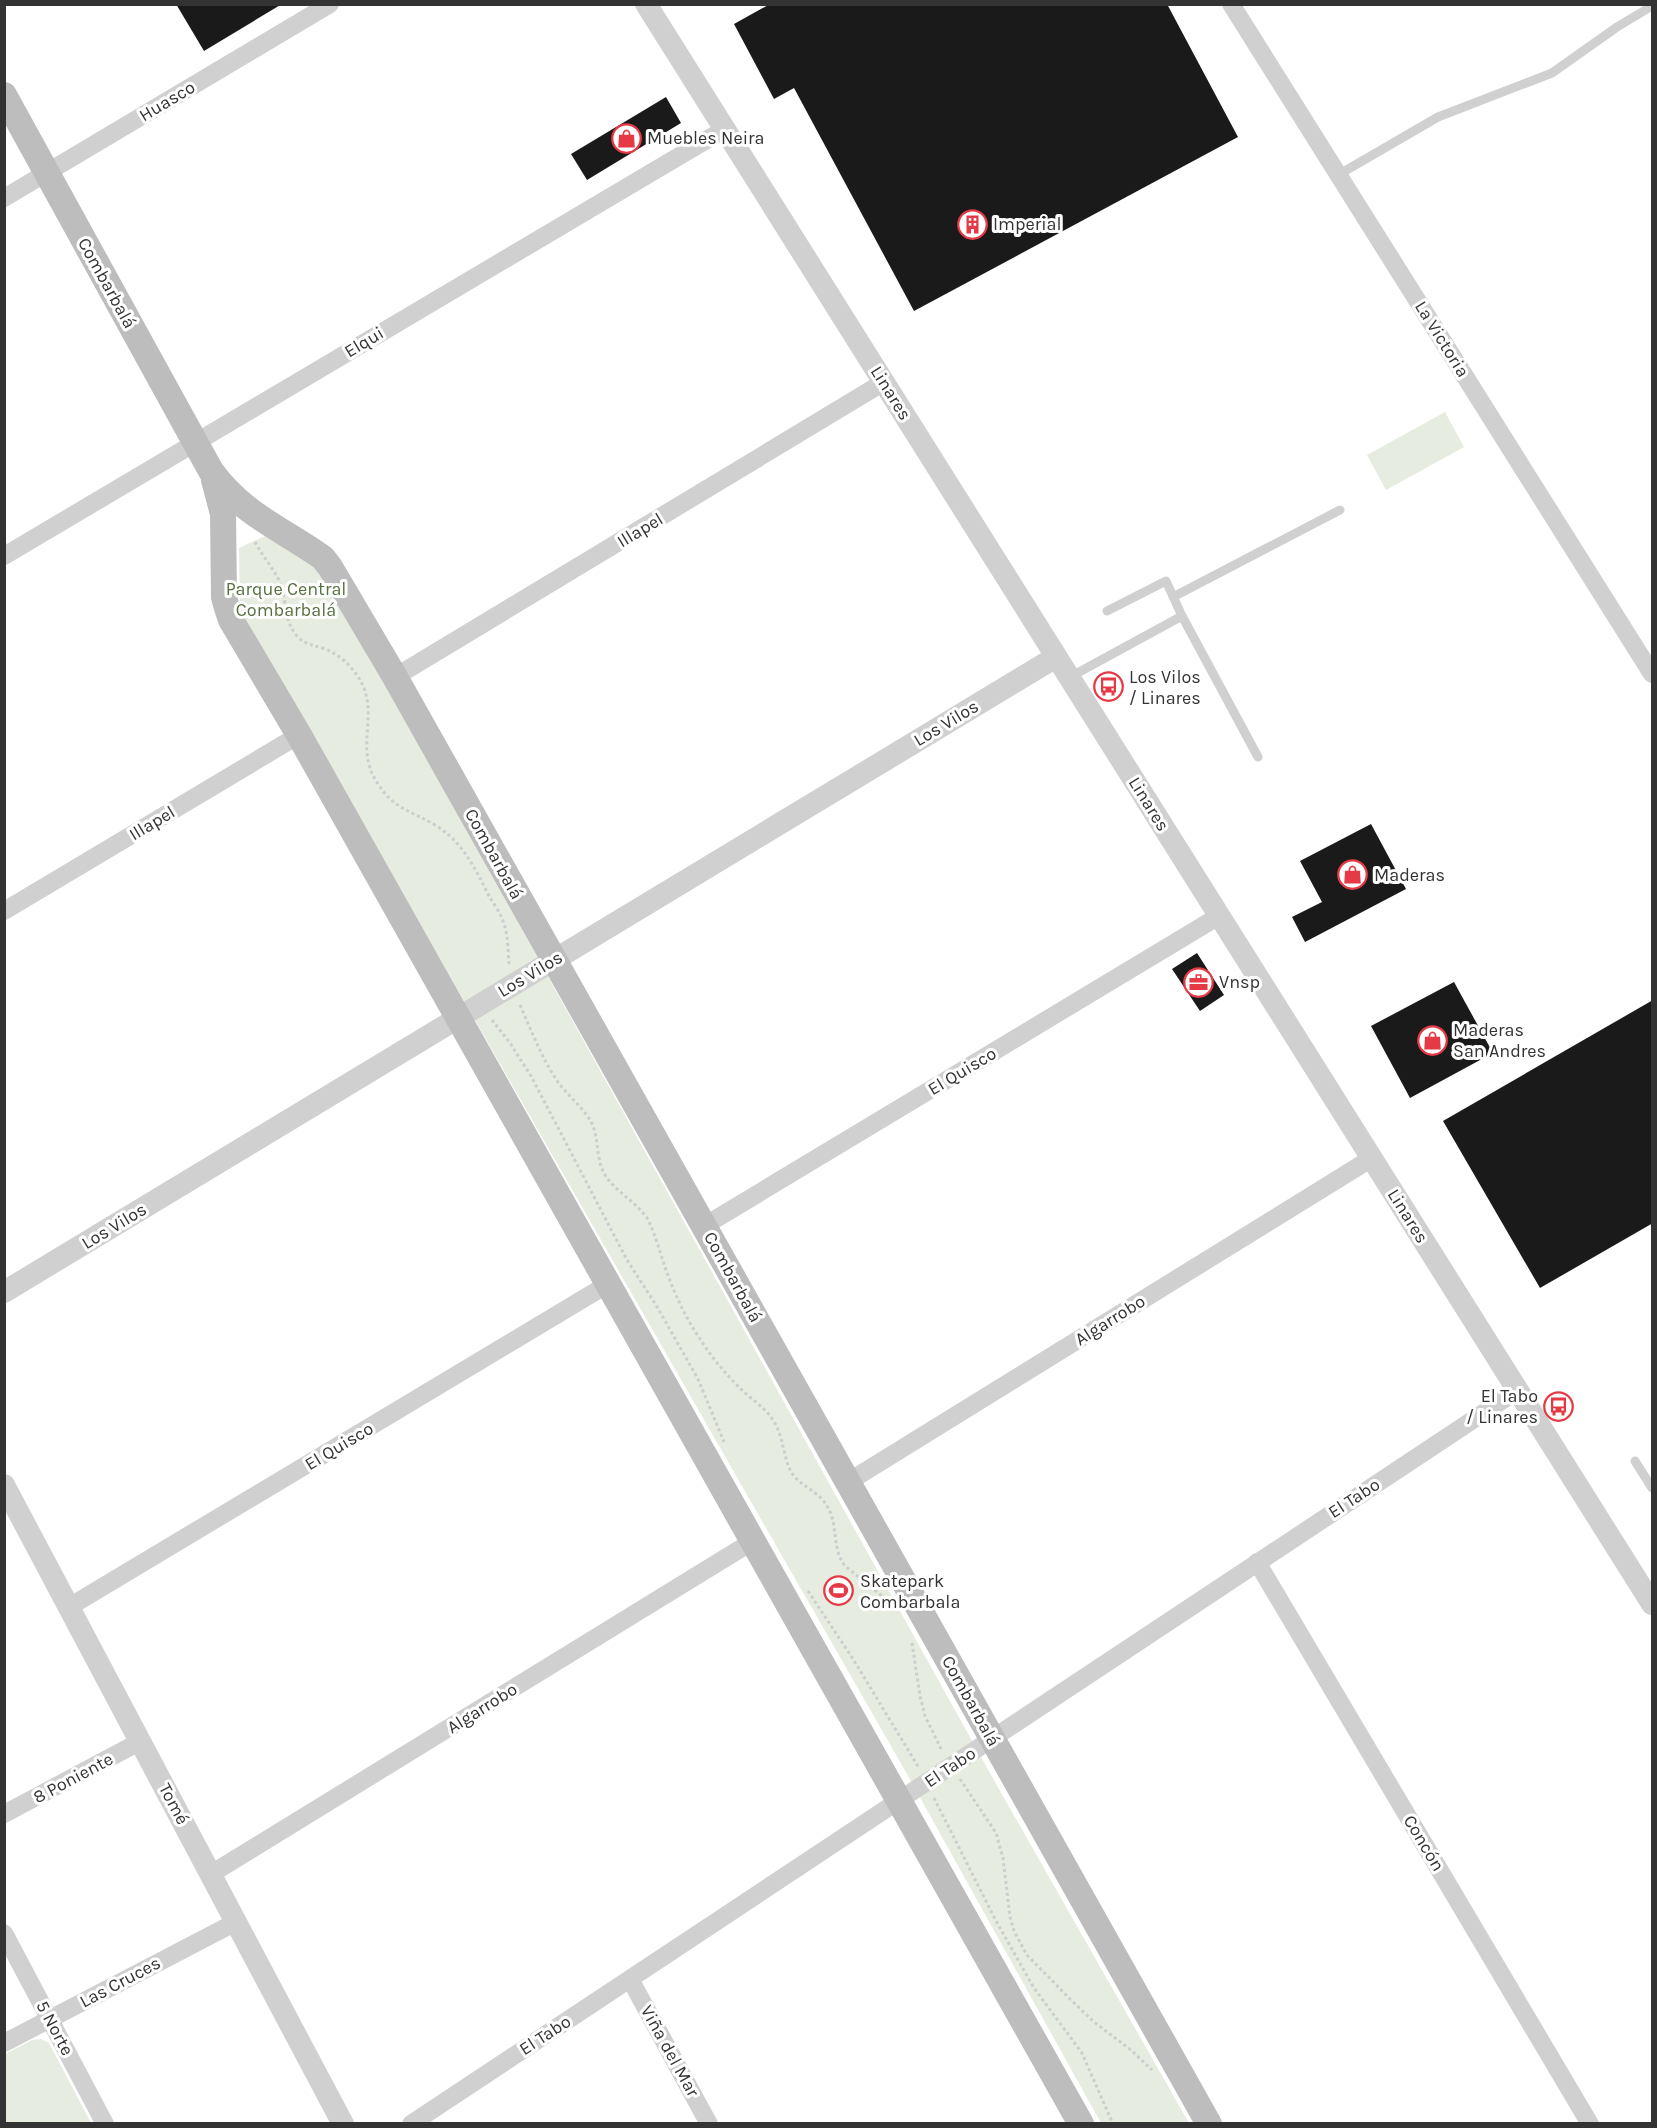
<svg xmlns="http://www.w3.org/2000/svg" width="1657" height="2128" font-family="Karla,sans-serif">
	<rect width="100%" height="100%" fill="#fff"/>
	<path fill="#e6ecdf" d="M1445,412L1464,447L1386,490L1367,455Z
		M267,535L319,564L991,1775L1189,2123H1101L907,1774L240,610L239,548Z
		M41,2039L49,2043L91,2123H5V2054L32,2040Z"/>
	<path fill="#1a1a1a" d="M176,4H282L204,51Z
		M770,4H1167L1238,137L914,311L794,88L774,99L734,24Z
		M666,97L681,123L587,180L571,154Z
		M1371,824L1406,889L1305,942L1292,917L1322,902L1300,861Z
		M1197,953L1224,995L1200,1011L1172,969Z
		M1454,982L1493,1053L1410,1098L1371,1026Z
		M1653,1000V1223L1540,1288L1443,1121Z"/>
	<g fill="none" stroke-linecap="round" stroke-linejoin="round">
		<path stroke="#cdcdcd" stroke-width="3" stroke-dasharray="3 3" stroke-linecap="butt" d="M255,542C262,555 272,567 279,580C287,598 283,620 297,636C305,645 314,645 325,649C341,655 356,670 363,686C378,720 353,750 380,787C395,809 413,812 435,825C462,841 475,868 489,896C494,904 501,914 504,924C508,935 508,952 509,964
			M520,1005C531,1030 541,1056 556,1079C567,1096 585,1108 593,1126C599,1142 596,1160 605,1175C616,1192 635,1201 647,1218C657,1237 661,1258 669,1278C677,1299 687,1320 700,1339C712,1358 727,1376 744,1392C754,1401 766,1409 773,1420C785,1438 783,1463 794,1476C804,1488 818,1491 827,1506C839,1525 831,1548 845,1566L888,1601
			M492,1020L510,1043L531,1076L627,1260L656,1305L698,1379L724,1442
			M808,1591L853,1659L919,1768
			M912,1643L920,1696L925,1716L942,1751
			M960,1779L996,1833L1003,1858L1010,1917L1014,1931L1027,1955L1070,1999L1094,2022L1131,2050L1152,2070
			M934,1798L996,1921L1034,1988L1082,2053L1113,2124"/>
		<path stroke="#d0d0d0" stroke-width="9" d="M1338,175L1438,117L1552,73L1617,27L1652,6
			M1173,597L1340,510
			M1182,616L1258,757
			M1070,677L1182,616L1166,581L1107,611
			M1635,1461L1652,1488"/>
		<path stroke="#d0d0d0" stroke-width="18" d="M1231,4L1652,674
			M4,198L330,4
			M4,556L725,129
			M395,677L884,382
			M4,911L299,735
			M704,1226L1219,916
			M848,1482L1372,1158
			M1257,1562L1590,2124
			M69,1607L608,1284
			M4,1814L141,1741
			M211,1874L753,1541
			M4,1933L105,2124
			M630,1979L709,2124
			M4,2043L236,1922
			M411,2124L1518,1390"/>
		<path stroke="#d0d0d0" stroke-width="22" d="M646,4L1652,1604
			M4,1292L1056,657
			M4,1485L343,2124"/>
		<path stroke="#bdbdbd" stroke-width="26" d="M4,95L211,471C243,515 281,528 323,558L330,567L395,677L1209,2124
			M214,480L223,514L224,597L227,608L231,620L299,735L1081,2124"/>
	</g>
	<defs>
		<symbol id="shop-ring" viewBox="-11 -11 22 22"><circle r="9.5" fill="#fff" stroke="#e63946" stroke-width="1.5"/><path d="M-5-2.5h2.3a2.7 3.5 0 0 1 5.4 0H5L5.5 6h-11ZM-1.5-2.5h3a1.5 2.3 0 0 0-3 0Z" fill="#e63946"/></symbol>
		<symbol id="building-ring" viewBox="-11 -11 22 22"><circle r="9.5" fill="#fff" stroke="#e63946" stroke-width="1.5"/><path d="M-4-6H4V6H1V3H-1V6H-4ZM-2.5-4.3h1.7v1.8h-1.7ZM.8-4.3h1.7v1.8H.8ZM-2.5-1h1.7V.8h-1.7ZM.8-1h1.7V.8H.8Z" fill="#e63946"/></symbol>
		<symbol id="bus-ring" viewBox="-11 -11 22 22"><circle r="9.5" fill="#fff" stroke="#e63946" stroke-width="1.5"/><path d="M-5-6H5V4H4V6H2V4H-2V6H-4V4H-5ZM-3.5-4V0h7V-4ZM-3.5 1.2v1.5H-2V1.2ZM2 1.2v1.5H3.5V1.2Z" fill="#e63946"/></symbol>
		<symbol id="office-ring" viewBox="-11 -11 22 22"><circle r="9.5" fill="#fff" stroke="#e63946" stroke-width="1.5"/><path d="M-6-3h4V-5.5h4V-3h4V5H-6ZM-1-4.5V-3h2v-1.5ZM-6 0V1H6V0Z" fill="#e63946"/></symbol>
		<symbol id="stadium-ring" viewBox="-11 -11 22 22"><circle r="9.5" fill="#fff" stroke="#e63946" stroke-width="1.5"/><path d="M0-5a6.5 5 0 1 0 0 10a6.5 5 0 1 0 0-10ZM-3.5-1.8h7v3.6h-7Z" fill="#e63946"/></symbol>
	</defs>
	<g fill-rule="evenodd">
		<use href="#shop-ring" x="610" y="122" width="33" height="33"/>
		<use href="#building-ring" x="956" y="208" width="33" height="33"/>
		<use href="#bus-ring" x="1092" y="670" width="33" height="33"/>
		<use href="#shop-ring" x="1336" y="858" width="33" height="33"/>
		<use href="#office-ring" x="1182" y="966" width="33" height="33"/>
		<use href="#shop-ring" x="1416" y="1024" width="33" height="33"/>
		<use href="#bus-ring" x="1542" y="1390" width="33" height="33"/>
		<use href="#stadium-ring" x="822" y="1574" width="33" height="33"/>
	</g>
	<g text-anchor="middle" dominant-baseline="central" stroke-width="6" stroke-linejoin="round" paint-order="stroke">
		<g font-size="18" fill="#333" stroke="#fff">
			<text transform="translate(167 101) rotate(-31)">Huasco</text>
			<text transform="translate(107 283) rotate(61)">Combarbalá</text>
			<text transform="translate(1442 339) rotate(58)">La Victoria</text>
			<text transform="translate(364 342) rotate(-31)">Elqui</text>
			<text transform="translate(891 393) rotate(58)">Linares</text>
			<text transform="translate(640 530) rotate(-31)">Illapel</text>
			<text transform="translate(946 723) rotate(-31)">Los Vilos</text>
			<text transform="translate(1149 804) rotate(58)">Linares</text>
			<text transform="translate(152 823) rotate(-31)">Illapel</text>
			<text transform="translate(494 854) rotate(61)">Combarbalá</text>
			<text transform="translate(530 974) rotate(-31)">Los Vilos</text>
			<text transform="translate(962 1071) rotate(-31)">El Quisco</text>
			<text transform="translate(1408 1216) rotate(58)">Linares</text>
			<text transform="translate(114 1226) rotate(-31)">Los Vilos</text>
			<text transform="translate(733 1277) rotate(61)">Combarbalá</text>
			<text transform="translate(1110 1320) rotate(-32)">Algarrobo</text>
			<text transform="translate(339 1446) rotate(-31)">El Quisco</text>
			<text transform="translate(1354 1498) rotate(-33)">El Tabo</text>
			<text transform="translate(971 1701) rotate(61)">Combarbalá</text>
			<text transform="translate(482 1708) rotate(-32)">Algarrobo</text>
			<text transform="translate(950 1767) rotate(-34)">El Tabo</text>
			<text transform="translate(73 1778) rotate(-28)">8 Poniente</text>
			<text transform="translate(174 1804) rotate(62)">Tomé</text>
			<text transform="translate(1424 1843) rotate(59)">Concón</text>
			<text transform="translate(120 1982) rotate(-28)">Las Cruces</text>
			<text transform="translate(55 2028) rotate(62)">5 Norte</text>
			<text transform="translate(545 2035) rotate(-33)">El Tabo</text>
			<text transform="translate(670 2051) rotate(61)">Viña del Mar</text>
		</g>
		<g font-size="18" fill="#333" stroke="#fff" text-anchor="start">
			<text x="647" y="138">Muebles Neira</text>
			<text x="993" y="224">Imperial</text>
			<text x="1129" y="677">Los Vilos<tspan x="1129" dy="21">/ Linares</tspan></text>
			<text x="1374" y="875">Maderas</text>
			<text x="1219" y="982">Vnsp</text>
			<text x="1453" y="1030">Maderas<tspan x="1453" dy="21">San Andres</tspan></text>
			<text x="1538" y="1396" text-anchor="end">El Tabo<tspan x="1538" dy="21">/ Linares</tspan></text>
			<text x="860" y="1581">Skatepark<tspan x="860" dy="21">Combarbala</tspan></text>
		</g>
		<g font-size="18" fill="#56703f" stroke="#fff">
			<text x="286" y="589">Parque Central<tspan x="286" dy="21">Combarbalá</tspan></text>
		</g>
	</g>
	<rect width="1657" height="2128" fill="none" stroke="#333333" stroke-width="12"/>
</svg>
